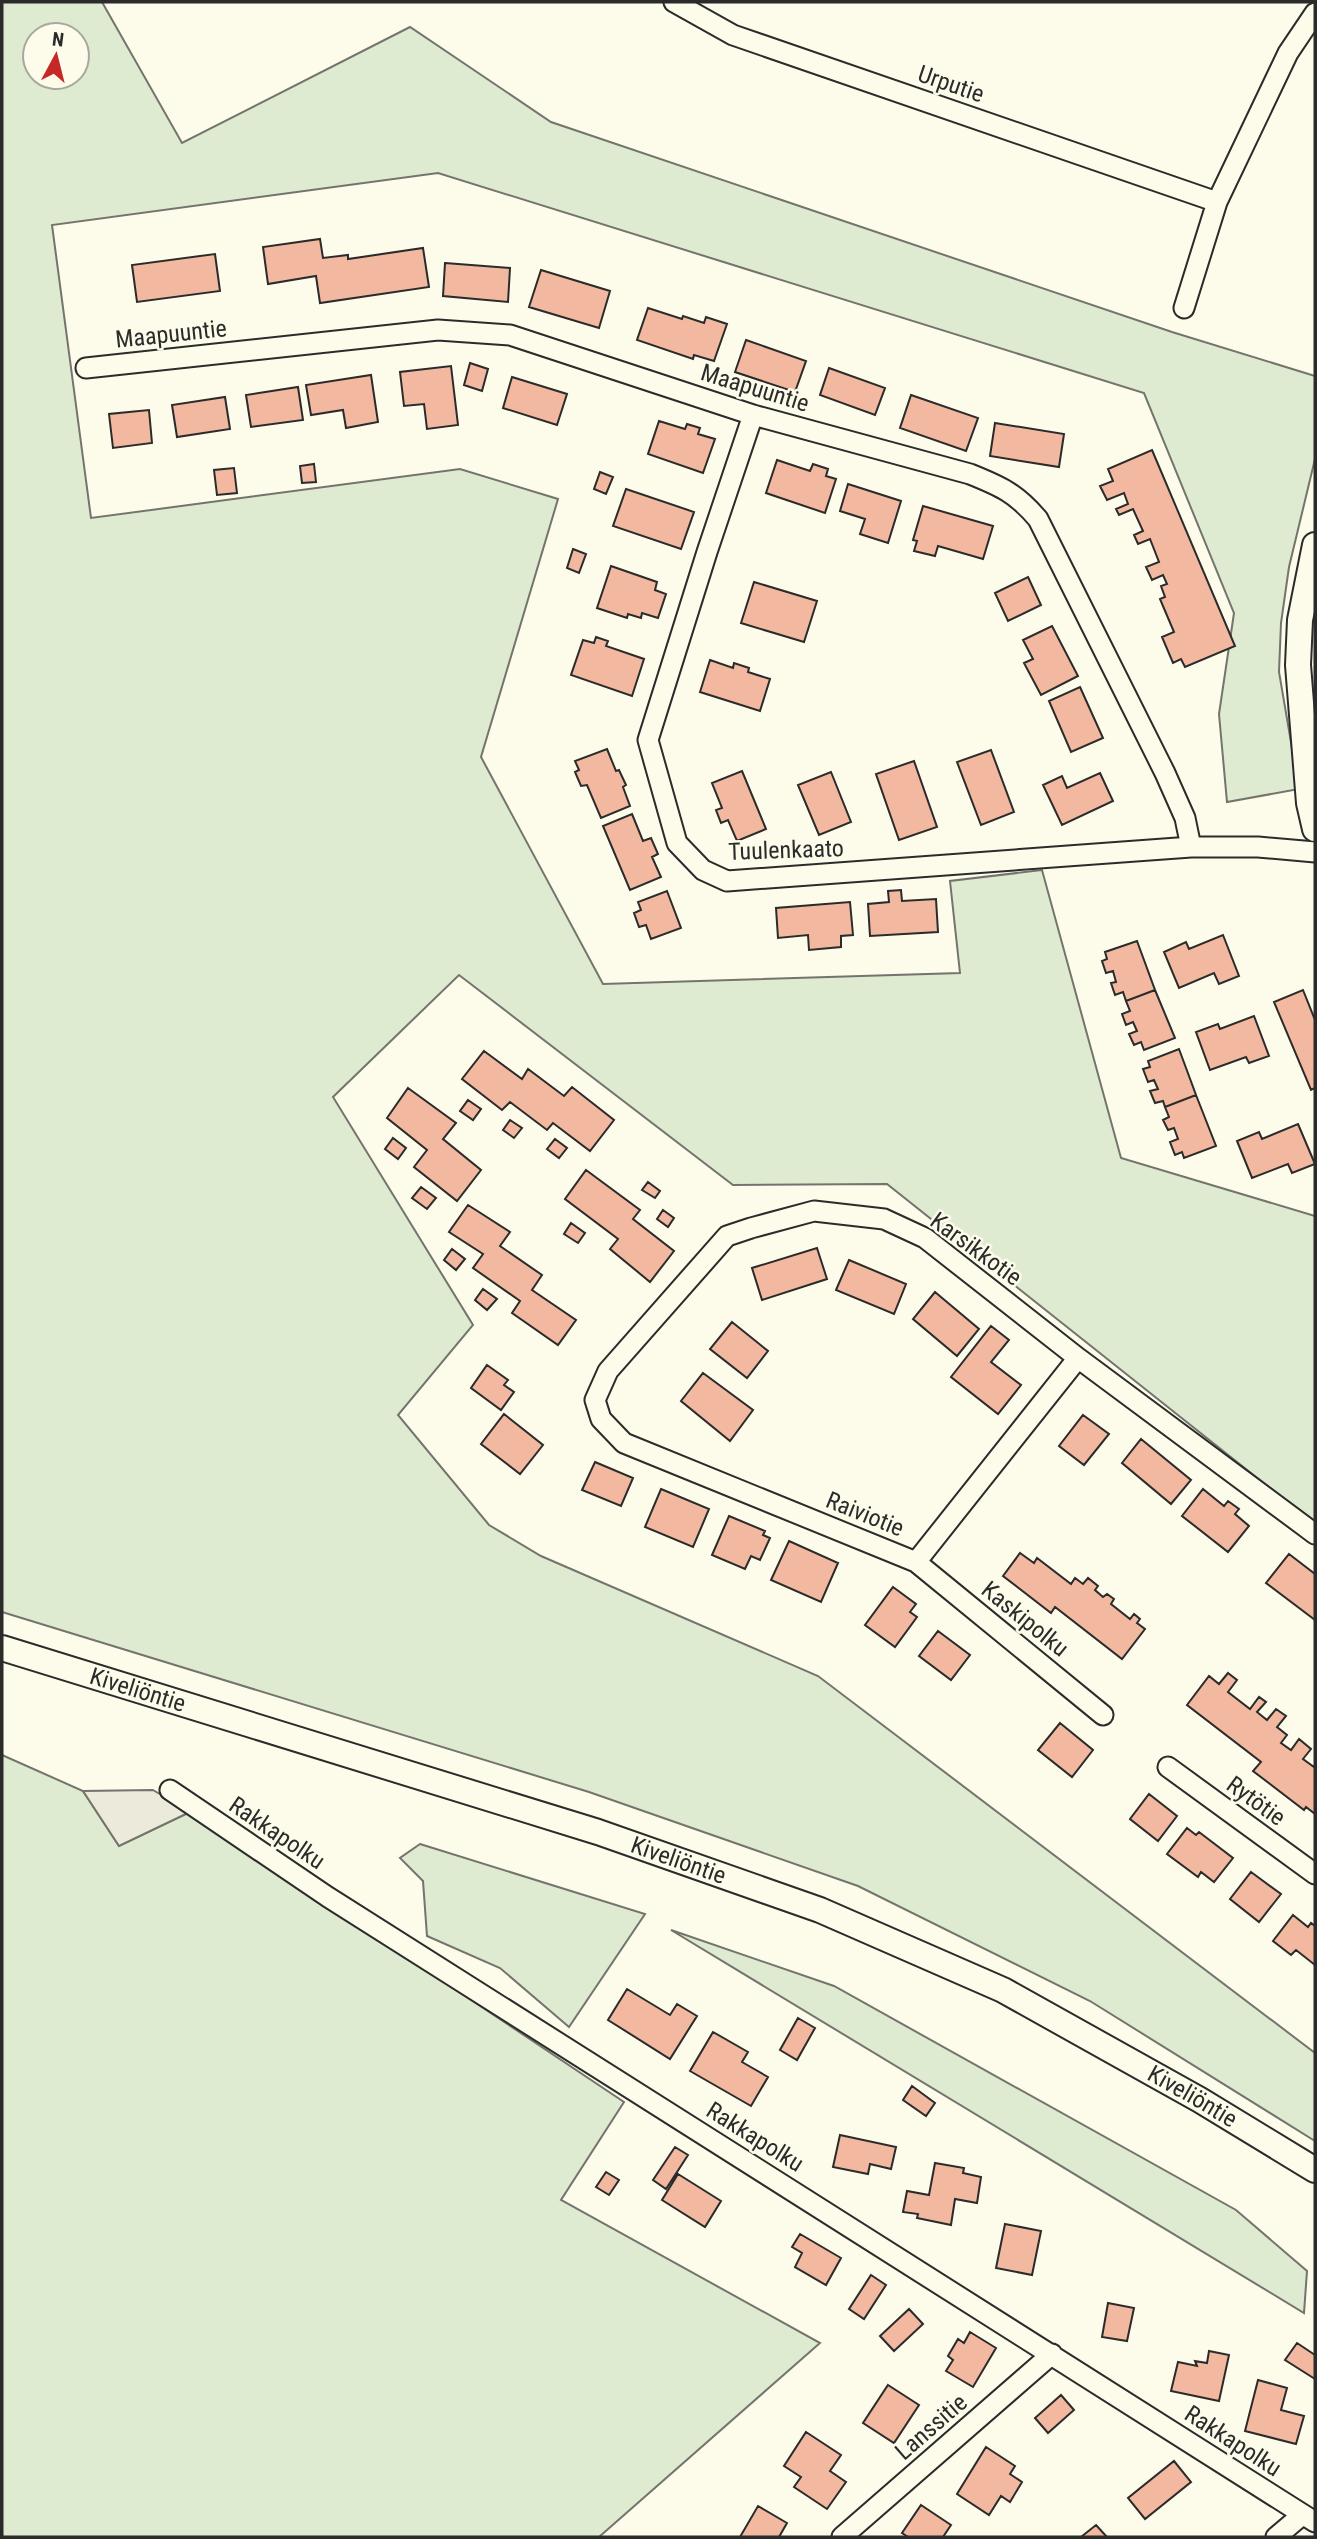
<svg xmlns="http://www.w3.org/2000/svg" width="1317" height="2539" font-family="'Roboto Condensed',sans-serif">
	<rect width="100%" height="100%" fill="#fdfbea"/>
	<path fill="#deebd1" stroke="#74746e" stroke-width="2" fill-rule="evenodd" d="M2,2H102L182,143L410,27L551,122L1172,332L1315,376V459L1289,567L1281,623L1279,672L1299,789L1227,802L1219,714L1234,613L1144,393L438,173L52,225L91,518L460,469L558,499L481,757L603,984L960,973L950,881L1042,870L1121,1158L1315,1216V1524L887,1184L733,1185L459,975L333,1097L473,1325L398,1415L489,1525L541,1556L818,1676L1315,2053V2141L1090,2001L858,1886L589,1792L2,1612ZM35,35H77V77H35Z
		M2,1755L83,1791L119,1846L190,1812L624,2102L561,2200L820,2343L599,2537H2Z
		M420,1844L645,1914L569,2027L500,1968L427,1936L423,1881L400,1858Z
		M671,1930L834,1986L1236,2210L1307,2271L1304,2313Z"/>
	<path fill="#eceadb" stroke="#74746e" stroke-width="2" d="M153,1790L190,1812L119,1846L83,1791Z"/>
	<path fill="#f2b8a0" stroke="#2b2b2b" stroke-width="2" d="M320,239L323,258L348,255V259L423,248L429,287L320,303L316,276L268,284L263,247Z
		M215,254L220,291L137,302L132,265Z
		M445,263L510,268L508,302L443,296Z
		M541,270L610,291L599,328L529,307Z
		M648,308L682,319L683,316L704,323L706,317L727,324L714,361L694,355L693,359L637,340Z
		M746,340L806,361L795,392L735,372Z
		M470,363L488,369L482,391L464,385Z
		M451,366L458,425L427,429L424,404L404,406L400,372Z
		M829,368L885,388L875,415L820,395Z
		M371,375L378,422L346,428L343,410L311,415L306,385Z
		M512,377L567,394L557,425L503,408Z
		M298,387L303,420L251,427L246,395Z
		M911,395L978,418L966,451L900,428Z
		M225,397L230,429L177,437L172,405Z
		M149,410L152,443L113,448L109,414Z
		M659,421L685,429L687,424L700,428L698,434L715,439L703,473L648,454Z
		M995,423L1064,434L1059,467L990,456Z
		M1152,450L1235,646L1185,667L1181,659L1173,663L1162,637L1174,632L1160,599L1165,597L1161,586L1167,584L1163,575L1152,580L1146,567L1159,562L1150,539L1138,544L1134,535L1143,531L1133,509L1119,515L1116,509L1128,504L1124,493L1107,500L1100,486L1113,481L1108,469Z
		M777,460L810,471L813,464L828,469L826,476L836,479L825,513L766,493Z
		M314,464L316,482L302,483L300,466Z
		M234,468L237,493L217,495L214,470Z
		M600,472L613,477L606,494L594,489Z
		M848,484L901,501L888,543L860,534L865,519L840,511Z
		M626,489L694,512L681,549L613,526Z
		M923,506L993,526L983,559L938,546L935,556L914,551L917,541L913,540Z
		M573,549L586,554L579,573L567,568Z
		M611,566L657,582L655,590L666,594L658,618L642,613L641,618L628,614L627,618L597,608Z
		M1028,577L1041,605L1008,621L995,593Z
		M754,582L817,601L804,642L741,623Z
		M1052,626L1078,676L1041,695L1024,663L1033,659L1023,640Z
		M596,637L608,641L606,646L644,659L632,696L571,675L583,640L594,643Z
		M710,660L733,668L734,663L749,668L748,672L770,679L760,711L700,692Z
		M1080,687L1103,738L1071,752L1049,701Z
		M607,749L616,771L619,770L626,785L623,787L630,806L601,818L587,785L581,786L575,772L579,770L575,761Z
		M991,750L1014,812L981,825L957,762Z
		M914,761L937,827L899,840L876,774Z
		M742,771L766,829L737,841L728,820L721,823L716,810L722,808L712,783Z
		M831,772L851,822L819,835L798,785Z
		M1100,773L1113,801L1062,825L1043,785L1062,776L1067,788Z
		M632,814L643,841L651,838L658,854L652,857L661,877L630,890L603,826Z
		M901,890L902,901L936,899L938,932L870,936L868,904L889,902L888,891Z
		M667,891L681,928L651,939L646,925L639,927L634,913L641,910L638,902Z
		M850,902L853,935L841,936V947L809,950L808,935L778,938L776,908Z
		M1223,935L1239,976L1219,984L1214,973L1179,988L1164,952L1186,942L1189,949Z
		M1137,941L1155,990L1126,1001L1123,992L1115,995L1111,983L1116,982L1113,971L1106,973L1102,961L1107,959L1105,952Z
		M1155,990L1175,1038L1144,1050L1141,1042L1134,1045L1129,1034L1137,1031L1133,1022L1126,1025L1122,1014L1130,1011L1126,1001Z
		M1303,990L1315,1020V1088L1311,1090L1274,1002Z
		M1254,1016L1269,1056L1249,1063L1246,1057L1210,1070L1196,1032L1218,1024L1220,1029Z
		M1179,1049L1196,1095L1165,1107L1163,1101L1155,1103L1150,1091L1158,1089L1154,1080L1148,1082L1143,1069L1150,1067L1148,1061Z
		M484,1051L522,1079L528,1069L564,1096L572,1087L614,1120L590,1151L553,1123L547,1130L510,1102L502,1110L462,1079Z
		M408,1088L456,1123L443,1139L481,1170L457,1201L414,1167L427,1150L387,1118Z
		M1196,1095L1216,1146L1184,1158L1182,1152L1175,1155L1170,1142L1178,1139L1174,1128L1168,1130L1163,1120L1169,1117L1165,1107Z
		M468,1100L481,1109L473,1120L460,1111Z
		M510,1120L522,1128L514,1138L503,1130Z
		M1298,1124L1315,1164L1292,1173L1288,1164L1252,1178L1237,1141L1259,1132L1262,1139Z
		M393,1138L406,1148L398,1159L385,1149Z
		M555,1139L567,1148L559,1158L547,1149Z
		M586,1170L640,1210L633,1219L674,1251L650,1282L610,1249L618,1239L565,1199Z
		M648,1182L660,1191L655,1198L642,1190Z
		M421,1187L436,1198L427,1209L412,1198Z
		M468,1205L510,1232L500,1246L542,1275L532,1290L576,1320L558,1345L512,1313L520,1301L473,1268L483,1254L449,1232Z
		M663,1210L674,1218L668,1227L657,1219Z
		M571,1223L585,1233L578,1243L564,1234Z
		M817,1248L827,1279L762,1300L752,1268Z
		M452,1249L465,1259L456,1270L444,1260Z
		M849,1260L906,1284L894,1314L836,1290Z
		M483,1289L497,1299L487,1310L475,1300Z
		M935,1292L979,1329L957,1356L913,1319Z
		M732,1322L768,1351L747,1378L710,1349Z
		M991,1326L1009,1340L991,1362L1021,1385L998,1414L951,1377Z
		M487,1365L508,1380L504,1385L514,1392L501,1410L471,1388Z
		M703,1373L753,1410L730,1441L681,1401Z
		M504,1414L543,1445L520,1474L481,1444Z
		M1083,1415L1109,1434L1084,1465L1059,1446Z
		M1141,1439L1191,1480L1171,1504L1122,1463Z
		M595,1462L633,1478L621,1506L582,1490Z
		M661,1489L709,1509L693,1547L645,1527Z
		M1203,1489L1224,1506L1228,1501L1239,1509L1235,1514L1249,1526L1228,1552L1182,1516Z
		M729,1516L765,1531L763,1535L770,1538L760,1560L751,1556L745,1569L712,1555Z
		M789,1541L838,1563L821,1602L771,1580Z
		M1020,1553L1034,1563L1037,1558L1071,1584L1075,1578L1083,1584L1088,1578L1098,1586L1095,1590L1103,1597L1107,1594L1114,1599L1111,1604L1130,1619L1134,1614L1140,1619L1137,1623L1145,1629L1122,1659L1055,1607L1051,1613L1003,1576Z
		M1289,1554L1315,1574V1620L1266,1583Z
		M893,1587L916,1604L910,1612L917,1617L895,1647L865,1625Z
		M938,1631L970,1655L951,1680L919,1656Z
		M1228,1673L1237,1680L1228,1692L1250,1709L1259,1697L1266,1702L1257,1712L1267,1720L1276,1709L1286,1716L1277,1727L1287,1735L1281,1743L1291,1750L1299,1739L1311,1749L1303,1759L1314,1767L1315,1765V1814L1306,1807L1304,1810L1253,1771L1261,1762L1187,1705L1209,1676L1219,1684Z
		M1060,1723L1093,1750L1072,1777L1038,1750Z
		M1149,1794L1177,1816L1158,1841L1130,1819Z
		M1187,1828L1196,1835L1199,1832L1233,1858L1214,1882L1201,1872L1198,1877L1167,1854Z
		M1251,1872L1281,1894L1259,1922L1230,1899Z
		M1293,1915L1308,1927L1311,1923L1315,1926V1965L1296,1950L1291,1955L1273,1941Z
		M627,1989L670,2015L677,2004L697,2016L670,2059L608,2020Z
		M798,2018L815,2028L797,2060L780,2050Z
		M713,2032L748,2052L742,2062L768,2077L751,2106L690,2071Z
		M912,2086L935,2103L926,2116L903,2100Z
		M840,2135L896,2147L891,2169L870,2164L868,2174L833,2167Z
		M675,2147L688,2155L666,2189L653,2180Z
		M935,2163L964,2168L963,2173L981,2177L977,2203L955,2199L951,2225L917,2218L918,2214L903,2212L907,2191L929,2195Z
		M606,2172L619,2180L609,2195L596,2187Z
		M678,2174L721,2201L705,2227L662,2200Z
		M1005,2224L1041,2231L1032,2275L996,2268Z
		M800,2234L841,2258L826,2285L795,2267L802,2253L792,2247Z
		M871,2275L886,2285L864,2319L849,2309Z
		M1108,2303L1134,2308L1127,2341L1102,2337Z
		M909,2309L923,2324L894,2351L880,2336Z
		M970,2332L996,2348L973,2387L946,2371L953,2360L948,2356L958,2339L964,2343Z
		M1297,2343L1315,2355V2379L1285,2360Z
		M1209,2351L1229,2355L1219,2401L1171,2391L1178,2362L1197,2366L1195,2361L1207,2363Z
		M1258,2380L1287,2388L1281,2410L1304,2416L1296,2444L1245,2431Z
		M888,2385L919,2405L894,2443L863,2423Z
		M1061,2395L1074,2410L1048,2433L1035,2418Z
		M806,2432L841,2455L830,2471L846,2482L827,2509L794,2487L801,2477L784,2466Z
		M986,2447L1015,2466L1010,2474L1022,2482L1010,2502L1001,2496L989,2515L957,2494Z
		M1174,2461L1191,2482L1145,2519L1128,2498Z
		M921,2505L951,2525L943,2537H908L902,2533Z
		M758,2506L787,2523L779,2537H740Z
		M1096,2525L1107,2537H1081Z"/>
	<g fill="none" stroke-linecap="round" stroke-linejoin="round">
		<defs>
			<path id="minor" d="M674,2L733,35L1217,202
				M1184,308L1217,202L1288,53L1315,13
				M86,368L438,330L510,335L753,415L970,474C1000,486 1016,493 1038,519L1165,773L1185,818L1191,847
				M753,415L707,552L648,740L677,843L703,870L727,881L1191,847H1258L1315,852
				M1078,1358L916,1562L624,1443L601,1419L595,1400L608,1371L727,1236L751,1228L814,1211L884,1219L925,1238L1078,1358L1315,1534
				M916,1562L1103,1715
				M1168,1767L1315,1874
				M170,1790L328,1897L1315,2522
				M842,2537L1052,2354
				M1276,2537L1302,2515"/>
			<g id="tertiary">
				<path d="M1315,545L1300,620L1298,665L1309,803L1315,829"/>
				<path id="s1" d="M2,1648L598,1832L820,1910L1003,1990L1200,2100L1315,2170"/>
			</g>
		</defs>
		<use href="#minor" stroke="#2b2b2b" stroke-width="23"/>
		<use href="#tertiary" stroke="#2b2b2b" stroke-width="28"/>
		<use href="#minor" stroke="#fdfbea" stroke-width="19"/>
		<use href="#tertiary" stroke="#fdfbea" stroke-width="24"/>
	</g>
	<g text-anchor="middle" dominant-baseline="central" stroke-width="5" stroke-linejoin="round" paint-order="stroke">
		<g font-size="24" fill="#2b2b2b" stroke="#fdfbea">
			<text transform="translate(951 84) rotate(19)">Urputie</text>
			<text transform="translate(171 334) rotate(-6)">Maapuuntie</text>
			<text transform="translate(755 388) rotate(17)">Maapuuntie</text>
			<text transform="translate(786 850) rotate(-2)">Tuulenkaato</text>
			<text transform="translate(976 1249) rotate(36)">Karsikkotie</text>
			<text transform="translate(865 1514) rotate(22)">Raiviotie</text>
			<text transform="translate(1025 1619) rotate(39)">Kaskipolku</text>
			<text stroke="none"><textPath href="#s1" startOffset="142">Kiveliöntie</textPath></text>
			<text transform="translate(1256 1801) rotate(36)">Rytötie</text>
			<text transform="translate(277 1833) rotate(34)">Rakkapolku</text>
			<text stroke="none"><textPath href="#s1" startOffset="709">Kiveliöntie</textPath></text>
			<text stroke="none"><textPath href="#s1" startOffset="1276">Kiveliöntie</textPath></text>
			<text transform="translate(755 2137) rotate(32)">Rakkapolku</text>
			<text transform="translate(931 2427) rotate(-41)">Lanssitie</text>
			<text transform="translate(1233 2441) rotate(33)">Rakkapolku</text>
		</g>
	</g>
	<rect width="1317" height="2539" fill="none" stroke="#2b2b2b" stroke-width="7"/>
	<g transform="translate(56 56) rotate(7)"><circle r="33" fill="#fdfbea" stroke="#a9a89e" stroke-width="2"/>
	<path d="M0-5L12 26L0 18L-12 26Z" fill="#c62828"/>
	<text y="-10" font-size="19" font-weight="bold" text-anchor="middle" fill="#2b2b2b">N</text>
	</g>
</svg>
